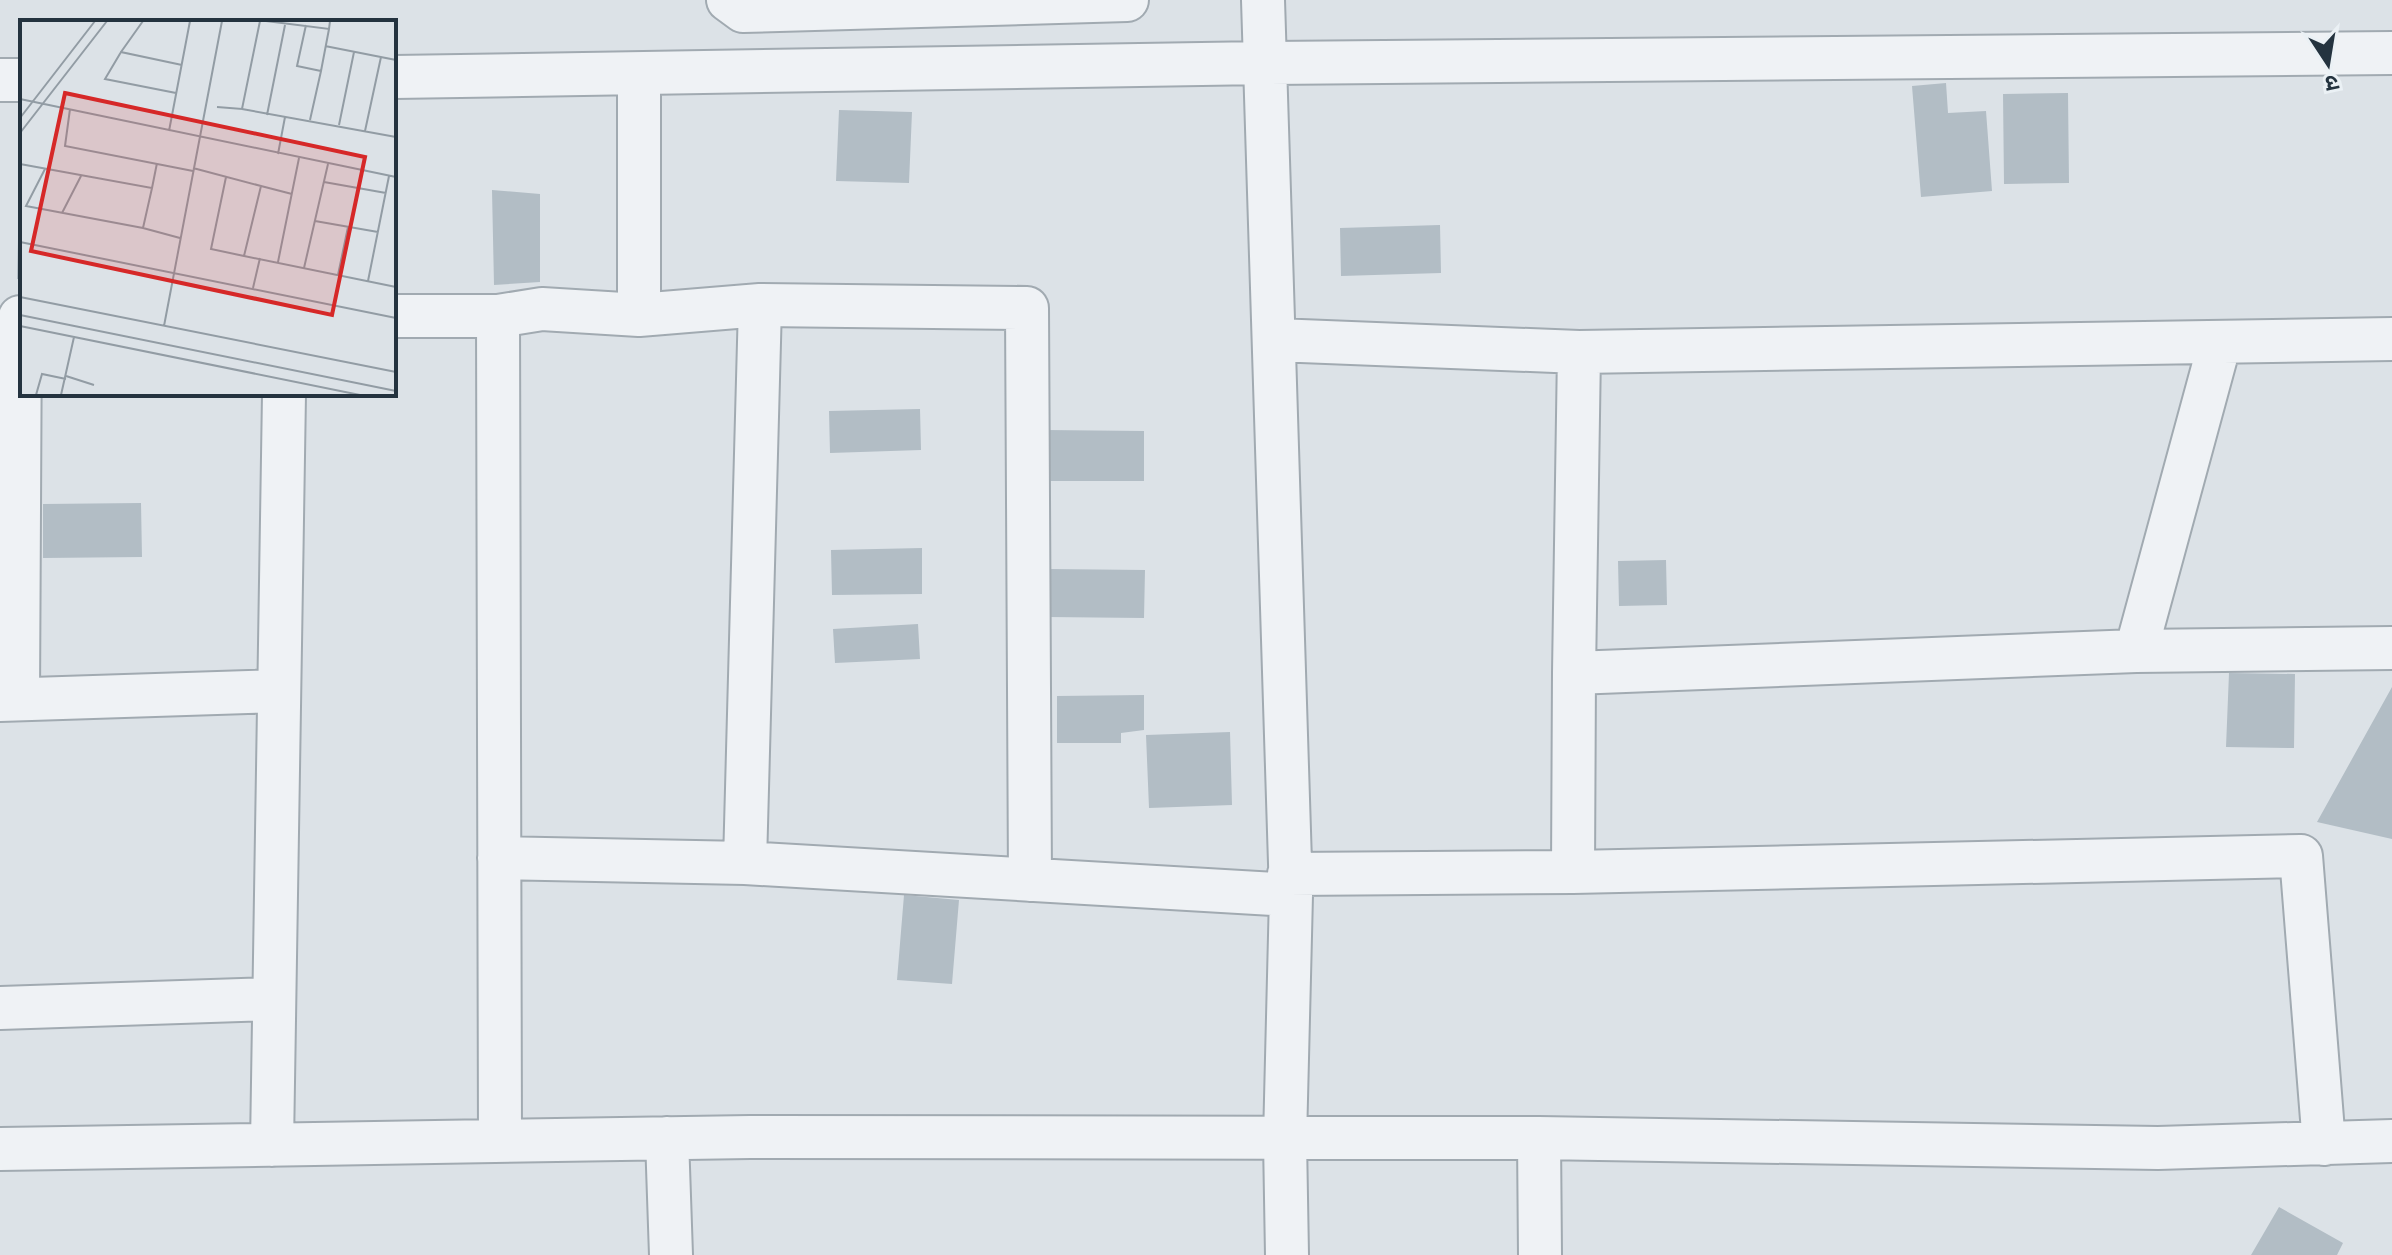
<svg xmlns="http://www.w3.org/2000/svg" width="2392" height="1255" font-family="Rubik,'Noto Sans Devanagari',sans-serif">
	<rect width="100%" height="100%" fill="#dce2e7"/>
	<path fill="#b2bdc5" d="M1946,83L1948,113L1986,111L1992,191L1921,197L1912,86Z
		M2068,93L2069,183L2004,184L2003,94Z
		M839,110L912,112L909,183L836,181Z
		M492,190L540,194V282L494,285Z
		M19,200H22V279H17Z
		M1440,225L1441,273L1341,276L1340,228Z
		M920,409L921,450L830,453L829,411Z
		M1045,430L1144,431V481H1045Z
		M141,503L142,557L43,558V504Z
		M922,548V594L832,595L831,550Z
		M1666,560L1667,605L1619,606L1618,561Z
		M1049,569L1145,570L1144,618L1048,617Z
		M918,624L920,659L835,663L833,629Z
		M2229,673L2295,674L2294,748L2226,747Z
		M2392,687V839L2317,822Z
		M1144,695V730L1121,733V743H1057V696Z
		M1230,732L1232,805L1149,808L1146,735Z
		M904,895L959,900L952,984L897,980Z
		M2279,1207L2343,1243L2337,1255H2251Z"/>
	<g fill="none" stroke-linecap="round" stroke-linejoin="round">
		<defs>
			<path id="minor" d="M728,0L743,11L1127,0
				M1263,0L1291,895L1285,1140L1287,1255
				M639,76V315
				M394,77L1263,63L2392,53
				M0,80H22
				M760,305L1027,308L1030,880
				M394,316H498L542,309L639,315L760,305L745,863L1291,895
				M498,316L500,1141
				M1276,340L1579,352L1574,673L2136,651L2392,648
				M1579,352L2392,339
				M2136,651L2220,342
				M18,699L20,317
				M0,700L279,691
				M499,858L745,863
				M1573,872L1574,673
				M1289,874L1573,872L2301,856L2324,1144
				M0,1008L274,999
				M667,1138L671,1255
				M1539,1138L1540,1255
				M272,1145L284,394
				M0,1149L750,1137L1539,1138L2158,1148L2392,1141"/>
		</defs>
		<use href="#minor" stroke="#a1aab1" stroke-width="46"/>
		<use href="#minor" stroke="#eff2f5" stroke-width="42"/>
	</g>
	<g transform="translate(20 20)">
		<rect width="376" height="376" fill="#dce2e7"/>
		<path fill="none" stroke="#929ca4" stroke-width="2" d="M123,1L101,32L162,45M246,1L309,9L310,1M286,5L277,46L301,51L309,9M305,26L376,40M101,32L85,59L156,73M0,79L376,157M197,87L222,89L240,1M50,89L45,126L173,151M222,89L376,117M247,95L265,5M0,98L75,1M290,100L301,51M319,105L334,32M149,111L170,1M345,111L361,37M0,113L87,1M258,134L265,97M0,144L132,168L123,208L160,218M173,148L241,166L224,236L376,267M25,149L6,186L123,208M206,157L191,229L224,236M304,162L366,173M241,166L272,174M132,168L137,143M42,193L61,156M295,201L358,212M0,222L376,298M258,242L279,138M284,248L308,144M318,255L328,207M348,261L369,156M233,268L240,238M0,277L376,352M0,295L376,371M0,306L340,375M144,306L202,1M46,356L74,365M16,375L22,354L46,359M41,375L54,317"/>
		<path fill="#d62828" fill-opacity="0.15" stroke="#d62828" stroke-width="4" d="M45,73L345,137L312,295L11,231Z"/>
		<rect width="376" height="376" fill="none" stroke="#24333f" stroke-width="4"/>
	</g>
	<g transform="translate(2328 64) rotate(168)" stroke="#ebf1f5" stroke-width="6" paint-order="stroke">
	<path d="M0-6L14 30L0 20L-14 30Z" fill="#24333f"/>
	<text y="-12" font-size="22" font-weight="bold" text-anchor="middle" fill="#24333f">उ</text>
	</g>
</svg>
